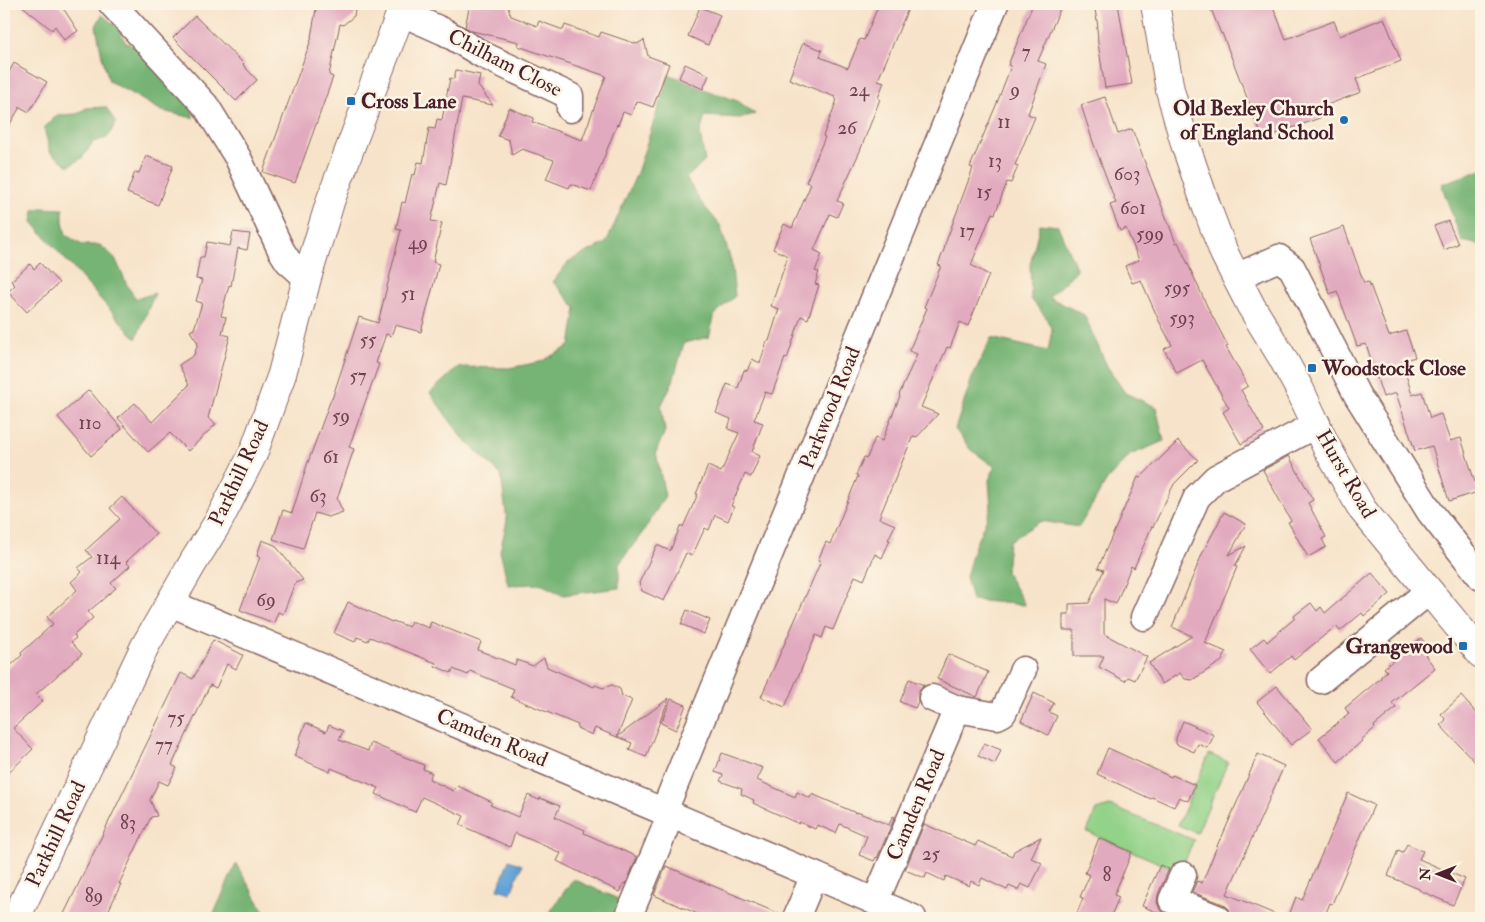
<svg xmlns="http://www.w3.org/2000/svg" width="1485" height="922" font-family="'IM FELL Double Pica',serif">
	<rect width="100%" height="100%" fill="#fcf5e5"/>
	<filter id="ink" filterUnits="userSpaceOnUse"><feTurbulence type="fractalNoise" baseFrequency=".02" numOctaves="2"/><feDisplacementMap in="SourceGraphic" scale="10" xChannelSelector="R" yChannelSelector="G"/><feConvolveMatrix kernelMatrix="1 2 1 2 8 2 1 2 1" color-interpolation-filters="sRGB"/></filter>
	<filter id="wash" filterUnits="userSpaceOnUse"><feTurbulence type="fractalNoise" baseFrequency=".0096" numOctaves="4" result="noise"/><feDisplacementMap in="SourceGraphic" scale="20" xChannelSelector="R" yChannelSelector="G"/><feGaussianBlur stdDeviation="1.12" result="paint"/><feColorMatrix in="noise" values="0 0 0 0 0 0 0 0 0 0 0 0 0 0 0 0 0 1.4 0 .05"/><feComposite in="paint" operator="in"/></filter>
	<g filter="url(#wash)">
		<rect width="100%" height="100%" fill="#f7e3c9"/>
		<path fill="#93d289" stroke="#6e785a" d="M1209,754L1228,762L1197,833L1178,825Z
			M1110,806L1194,840L1180,872L1087,832L1096,810Z"/>
		<path fill="#76b475" stroke="#606a50" d="M102,15L118,27L125,42L148,54L193,109V118L162,111L109,81L102,56L96,26Z
			M669,75L679,78L703,89L738,101L755,114L739,118L705,116L700,134L705,161L686,178L700,201L720,225L731,261L735,296L715,314L709,337L684,343L673,381L661,406L665,431L656,452L665,496L645,529L619,564V588L563,595L541,584L508,585L500,551L507,521L501,475L461,436L430,393L458,367L509,368L540,362L570,346L576,308L553,282L569,261L606,243L637,173Z
			M106,107L116,123L107,138L93,142L82,158L69,166L50,152L44,128L57,115L77,114L86,108Z
			M1481,170V245L1462,241L1441,184Z
			M41,208L63,209V221L66,235L82,245H100L115,258L128,287L136,299L155,293L136,339L32,222L34,210Z
			M1040,224L1058,226L1077,270L1049,297L1084,315L1107,366L1125,393L1156,407L1164,441L1130,455L1107,480L1079,527L1041,521L1009,541L1006,572L1025,605L972,600L966,577L974,548L991,508L989,480L995,467L970,449L955,429L972,378L991,338L1048,351L1052,330L1045,316L1031,299L1030,265Z
			M236,864L268,918H212Z
			M573,879L634,906L629,918H546Z"/>
		<path fill="#62a3d5" stroke="#566180" d="M509,860L522,865L511,893L498,889Z"/>
		<g id="blocks">
			<path fill="#e2aabf" d="M20,4H56L65,11L78,31L64,40L55,26L52,30Z
				M317,4H351L355,11L354,16L343,25L340,24L329,75L333,77L295,183L263,172L312,37H311Z
				M470,4H507L511,16L537,26L539,21L563,30L565,25L599,37L601,32L637,44L644,40L648,56L669,64L653,107L636,101L631,115L623,112L618,125L617,124L591,191L571,184L569,188L546,179L554,160L522,149L512,155L509,140L498,136L509,108L534,118L532,122L582,140L606,76L518,46L519,42L472,31L465,27Z
				M879,4H910L878,80L884,82L878,98L880,99L860,151L837,201L843,203L837,217L830,214L814,250L822,254L815,271L819,272L815,284L819,285L808,319L801,316L787,359L785,358L772,394L765,392L754,420L763,423L752,452L760,456L751,477L745,474L731,506L734,507L728,521L715,515L709,530L705,528L692,556L686,553L664,601L642,591L639,583L657,545L670,551L681,525L683,527L698,494H696L708,466L721,472L739,433L728,429L731,419L716,413L727,384L738,388L744,370L747,371L752,359L760,363L767,341H769L779,309L771,306L788,256L773,249L784,224L792,228L811,184L806,182L825,137L823,136L837,100L834,98L835,97L789,79L803,43L822,50L820,57L848,68L860,39L864,40Z
				M1033,4H1062L1038,61L1046,64L1028,114L1035,117L1015,165L1018,166L1011,183L1007,182L995,214L992,213L971,265L989,275L968,326L960,322L950,348L947,347L921,407L938,414L918,436L912,438L879,518L895,525L888,540H890L882,558L875,554L864,580L855,576L833,630L826,627L822,638L816,635L785,707L761,697L821,561L818,560L826,542L830,544L858,476L856,475L864,457L867,458L875,438L882,441L900,396L899,395L917,354L909,351L927,308L924,307L941,266L938,265L945,247H944L973,168L970,167L997,103L1011,66L1008,65Z
				M1094,4H1118L1132,84L1105,88L1098,43L1097,27H1098Z
				M1209,4H1272L1286,39L1334,21L1340,36L1384,18L1401,61L1356,79L1361,92L1319,108L1322,117L1263,139L1222,33L1221,34Z
				M700,7L720,15L708,45L688,36Z
				M195,16L244,64L243,65L257,80L236,101L173,38Z
				M14,63L47,82L29,112L20,107L4,134V81Z
				M685,64L709,75L703,89L679,78Z
				M456,70L480,75L478,86L493,105L462,99L446,185L440,183L431,221L442,223L433,262L439,264L421,332L395,325L391,336L386,334L376,363L379,364L349,447L354,449L337,499L343,512L328,517L315,513L303,549L273,539L283,510L292,513L307,465L331,399H332L359,317L378,323L401,230L396,229L402,202L405,203L412,174L415,175L418,162L423,163L429,128L435,129L437,119L442,120L450,78L454,79Z
				M1105,97L1118,134L1132,129L1176,243L1178,242L1207,306L1228,346L1226,347L1248,386L1241,390L1264,431L1241,444L1223,412L1229,408L1202,360L1177,373L1164,349L1172,345L1159,321L1141,280L1132,283L1125,266L1139,260L1126,228L1120,231L1110,205L1116,203L1093,142L1081,105Z
				M146,156L173,166L158,205L127,193L135,172L139,173Z
				M1448,221L1458,244L1444,250L1434,226Z
				M1344,227L1364,283L1369,282L1389,336L1406,331L1415,357L1402,361L1412,395L1422,392L1430,418L1441,414L1450,441L1461,438L1478,492L1449,501L1432,446L1415,451L1396,393L1383,397L1366,344L1357,346L1337,291L1330,294L1310,239Z
				M233,232L250,234L247,250L238,248L231,286L229,285L221,316L226,317L222,334L230,336L208,418L216,424L188,451L170,433L148,452L118,418L135,403L152,422L189,385L179,365L194,355L198,343L190,331L194,329L202,303L196,301L202,280L196,279L200,257H204L207,242L230,246Z
				M40,263L59,283L27,312L8,292L15,285L11,281L30,264L34,269Z
				M89,390L122,429L91,456L58,417Z
				M1178,441L1198,460L1174,484L1153,527L1152,526L1134,568L1131,566L1116,604L1104,599V634L1147,657L1135,680L1128,677L1125,681L1099,667L1104,656H1074V630H1063V614H1069V604L1089,603L1104,570L1098,568L1138,477L1140,478Z
				M1289,456L1313,500L1308,503L1326,537L1322,539L1326,547L1308,557L1288,522L1291,521L1263,470Z
				M122,497L156,534L126,562L130,566L111,583L116,588L88,612L93,618L74,635L76,638L71,642L82,654L36,694L43,701L13,728L33,749L4,777V672L22,655L21,653L53,624L47,617L77,590L71,582L82,572L78,568L92,557L86,550L120,519L110,508Z
				M1224,512L1246,524L1229,555L1246,546L1235,566L1237,567L1205,643L1226,652L1222,661L1192,680L1185,679L1180,673L1162,684L1149,663L1192,636L1172,627L1203,552Z
				M262,540L275,545L303,580L295,583L283,614L278,612L274,623L240,610L260,557L257,556Z
				M1372,573L1390,594L1364,616L1362,613L1340,631L1336,626L1294,660L1291,656L1270,674L1250,649L1264,638L1267,642L1295,618L1294,616L1311,603L1317,611L1321,607L1325,613Z
				M348,602L392,622L393,621L409,627L411,621L429,628L431,622L481,642L478,650L515,665L517,660L533,666L544,658L547,667L594,687L595,685L603,688L612,685L620,689L622,696L632,700L617,737L669,698L646,757L629,750L632,743L595,728L592,735L577,728L578,725L511,697L514,689L470,671L468,675L453,669L451,673L435,666L436,663L370,637L368,641L357,637L355,642L334,633Z
				M687,610L710,620L704,634L681,624Z
				M1421,638L1431,651L1425,655L1435,668L1392,703L1396,708L1374,726L1375,728L1361,740L1362,741L1338,762L1319,738L1349,714L1345,708L1381,678V676L1387,671L1384,668Z
				M213,640L243,655L236,669L227,664L216,688L210,685L172,765L177,768L168,785L159,781L150,800L157,816L151,817L119,884H121L105,918H62L181,673L193,679Z
				M948,654L988,672L977,697L937,679Z
				M909,679L924,685L918,692V702L915,708L900,702Z
				M1277,686L1312,729L1291,745L1257,702Z
				M1034,693L1054,703L1049,712L1057,716L1048,735L1021,721Z
				M1461,696L1481,718V768L1440,725L1446,720L1441,714Z
				M671,699L686,705L676,730L661,723Z
				M1183,721L1214,735L1208,748L1198,744L1194,752L1176,744V738Z
				M306,723L326,732L329,725L343,731L339,740L368,751L371,743L424,765L423,769L432,773L429,779L453,791L458,786L492,802L490,805L518,817L528,795L539,800L540,798L560,806L555,817L585,830L584,833L637,857L626,884L624,883L620,892L557,861L561,853L515,833L510,847L460,825L464,816L422,797L415,812L376,794L379,788L331,768L330,772L294,756L301,741L299,740Z
				M984,743L1001,750L995,764L978,756Z
				M1108,748L1171,777L1172,775L1195,785L1188,801L1179,797L1174,807L1152,797L1151,799L1097,774Z
				M722,753L763,768L757,780L795,797L797,792L810,798L812,794L856,813L857,812L889,825L893,816L895,817L877,858L876,857L874,861L859,855L867,836L840,824L836,833L817,825L815,829L799,822V824L753,803L754,800L741,794L742,789L720,781L723,775L715,772Z
				M1258,754L1284,766L1227,894L1284,918H1232L1229,909L1223,904L1192,892L1197,881L1202,883L1220,839H1221Z
				M1348,793L1374,805L1332,904L1330,903L1324,918H1288L1296,897L1302,900Z
				M924,824L975,846L978,841L1012,856L1014,851L1041,837L1031,858L1042,863L1030,888L1021,884L1018,890L1009,886L1007,890L982,878L979,885L971,881L969,886L946,876L944,881L927,873L925,878L905,870Z
				M1099,838L1132,852L1114,895L1119,897L1110,918H1075L1083,898L1080,897L1090,875L1085,873Z
				M1407,844L1423,851L1419,859L1465,879L1453,905L1419,890V889L1388,876L1398,850L1403,852Z
				M1160,865L1169,869L1158,894L1157,902L1160,910L1166,914L1177,918H1170L1142,906Z
				M666,866L782,915L781,918H707L654,895Z"/>
		</g>
	</g>
	<g filter="url(#ink)">
		<use href="#blocks" fill-opacity="0" stroke="#876462" stroke-width="1"/>
		<g fill="none" stroke-linecap="round" stroke-linejoin="round">
			<defs>
				<path id="minor" d="M112,4L206,106L238,158L281,250L288,261L307,278
					M402,13L445,32L483,55L570,96V109
					M1236,277L1279,258L1292,268L1357,395L1430,512L1481,577
					M170,603L814,875L913,918
					M1144,617L1197,497L1216,478L1317,424
					M1321,680L1429,591
					M957,709L997,716L1003,713L1023,670
					M664,811L995,4
					M1183,875L1172,900L1217,918
					M875,902L957,709L932,698
					M628,918L671,814
					M796,918L814,875"/>
				<path id="major" d="M1155,4L1170,90L1185,144L1207,208L1224,253L1236,277L1251,306L1282,357L1300,390L1326,446L1362,509L1429,591L1481,654
					M16,918L145,646L194,561L217,524L253,454L282,374L307,278L331,199L404,4"/>
			</defs>
			<use href="#minor" stroke="#876462" stroke-width="29"/>
			<use href="#major" stroke="#876462" stroke-width="30"/>
			<use href="#minor" stroke="#fff" stroke-width="26"/>
			<use href="#major" stroke="#fff" stroke-width="28"/>
		</g>
	</g>
	<g fill="#1f6fb2" stroke="#fcf5e5" stroke-width="2">
		<rect x="346" y="96" width="10" height="10" rx="2.5"/>
		<circle cx="1344" cy="120" r="5"/>
		<rect x="1307" y="363" width="10" height="10" rx="2.5"/>
		<rect x="1458" y="641" width="10" height="10" rx="2.5"/>
	</g>
	<g text-anchor="middle" dominant-baseline="central" stroke-width="5" stroke-linejoin="round" paint-order="stroke">
		<g font-size="19" fill="#704250">
			<text x="1026" y="52">7</text>
			<text x="859" y="90">24</text>
			<text x="1015" y="90">9</text>
			<text x="1004" y="122">11</text>
			<text x="847" y="128">26</text>
			<text x="995" y="161">13</text>
			<text x="1127" y="174">603</text>
			<text x="984" y="192">15</text>
			<text x="1133" y="208">601</text>
			<text x="967" y="231">17</text>
			<text x="1150" y="234">599</text>
			<text x="418" y="243">49</text>
			<text x="1177" y="288">595</text>
			<text x="408" y="294">51</text>
			<text x="1182" y="318">593</text>
			<text x="368" y="340">55</text>
			<text x="358" y="376">57</text>
			<text x="341" y="416">59</text>
			<text x="90" y="423">110</text>
			<text x="331" y="457">61</text>
			<text x="318" y="496">63</text>
			<text x="108" y="558">114</text>
			<text x="266" y="600">69</text>
			<text x="176" y="718">75</text>
			<text x="164" y="745">77</text>
			<text x="128" y="823">83</text>
			<text x="931" y="854">25</text>
			<text x="1107" y="875">8</text>
			<text x="94" y="896">89</text>
		</g>
		<g font-size="21" fill="#4a1f2b" stroke="#fcf5e5">
			<text transform="translate(505 63) rotate(27)">Chilham Close</text>
			<text transform="translate(830 408) rotate(-68)">Parkwood Road</text>
			<text transform="translate(239 473) rotate(-65)">Parkhill Road</text>
			<text transform="translate(1346 474) rotate(60)">Hurst Road</text>
			<text transform="translate(492 738) rotate(23)">Camden Road</text>
			<text transform="translate(916 805) rotate(-67)">Camden Road</text>
			<text transform="translate(56 834) rotate(-65)">Parkhill Road</text>
		</g>
		<g font-size="21" font-weight="bold" fill="#4a1f2b" stroke="#fcf5e5" text-anchor="start">
			<text x="361" y="101">Cross Lane</text>
			<text x="1334" y="108" text-anchor="end">Old Bexley Church<tspan x="1334" dy="24">of England School</tspan></text>
			<text x="1322" y="368">Woodstock Close</text>
			<text x="1453" y="646" text-anchor="end">Grangewood</text>
		</g>
	</g>
	<rect width="1485" height="922" fill="none" stroke="#fcf5e5" stroke-width="20"/>
	<g transform="translate(1438 874) rotate(270)" stroke="#fcf5e5" stroke-width="4" paint-order="stroke">
	<path d="M0-4L9 19L0 12L-9 19Z" fill="#4a1f2b"/>
	<text y="-8" font-size="14" font-weight="bold" text-anchor="middle" fill="#4a1f2b">N</text>
	</g>
</svg>
